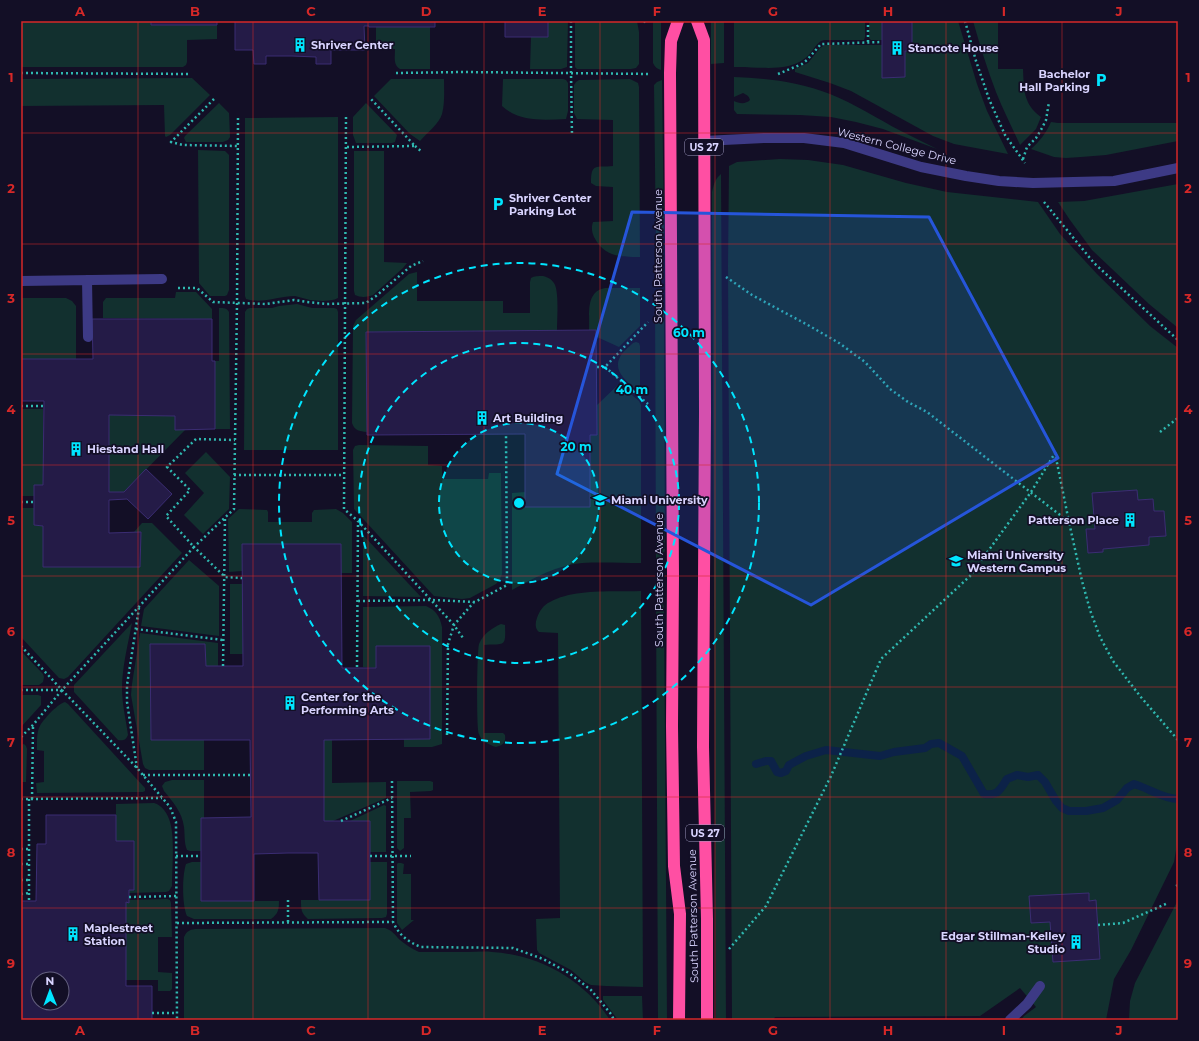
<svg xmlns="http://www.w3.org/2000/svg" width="1199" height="1041" font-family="Montserrat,sans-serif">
	<rect width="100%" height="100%" fill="#130f26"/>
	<path fill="#12302f" d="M21,21H151V25H217V39L187,40V62L186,65L183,67H21Z
		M548,21H568L567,67L561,69H530L531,37H548Z
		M575,21H637L639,32V64L636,68L631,69H577L575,67Z
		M653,21H661V70C657,69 655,67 653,63Z
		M711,21H724V63L711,64Z
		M734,21H865V37L864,40H824L821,41C814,46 811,55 804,59C785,73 756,66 734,67Z
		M869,21H907V22H882V40H871L869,38Z
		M912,21H958L977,84L987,111L1008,154L954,144L933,136L851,91L830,83L795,72V69L808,63L820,48L825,45H882V77H904L905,51H912Z
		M973,21H998V69H1023C1024,89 1023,104 1041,117L1036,129L1020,145C1012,127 1003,110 996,92C987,69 980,45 973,21Z
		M376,27H430V69H400C393,65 395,57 395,49L376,50Z
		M734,77C767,78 799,82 830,94C855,104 878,119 901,131C913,137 925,143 937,149L883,129L856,122L831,117L800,115L737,114L734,110V101C740,104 746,104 750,100C749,96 747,95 743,93L734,97Z
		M192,78L210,95L170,135L166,137L165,136L164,105L21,106V79Z
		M391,79H444C444,90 445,103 442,114C439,124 427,133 420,141L410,134L374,96Z
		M503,79H563L566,80L568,83V111L566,119C543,120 519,122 502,106Z
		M630,79L638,83L639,87L640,257C620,257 604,257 594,237C592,232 591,228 593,222L613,221V187L596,186L591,183C591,162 596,168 613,166V120L577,119L574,113V85L576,82L579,80Z
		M662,80L664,232L661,240L656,248L654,85L657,82Z
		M219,103L229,113L230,137L228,140L223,142H186L184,138L185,136Z
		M366,103L397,135L395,142L392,143H356L353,135V117Z
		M338,117V298C331,302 317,301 310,300C305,299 300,297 295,296C279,296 262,304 246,299L245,296V118Z
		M1051,122L1058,123H1178V141L1106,155L1081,157L1066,158L1054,157L1031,149C1040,141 1046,133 1051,122Z
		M198,150L225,151L229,155V290L227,295L225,296H210L199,283Z
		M354,151H384V262L407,263L403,268L373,295C368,297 361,298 355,295L354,291Z
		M780,159L808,160L843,165L906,183L947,192L1038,202L1060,234L1097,274L1150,326L1178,348L1177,844L1174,862L1131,950L1114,979L1106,1020H1021L1024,1016L1036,1007L1020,988L980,1016L775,1017L773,1020H732L728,266L729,166L737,162Z
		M721,174L726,1020H716L712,192C714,184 715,179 721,174Z
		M1178,184V328L1149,304L1092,250L1070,220L1058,202L1084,201Z
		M417,272V301H503V313H530V282L531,278C534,276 539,276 543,276C548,277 553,280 555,285C559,295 557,319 557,331L367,332V432C359,431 355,431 352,423L353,326L356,320L409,274Z
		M605,288H640V326L619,347L597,337L596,330H589C590,314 585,292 605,288Z
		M176,292H196L212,309V319L103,318V302L106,298H175Z
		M21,298H66L72,301L76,306V359H21Z
		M655,298L660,305L664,314L665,550L663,556L656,561Z
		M297,304L312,308H334L337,309L338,312V450H244L245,312L247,309L250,308H272L279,306Z
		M219,308C224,308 227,308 229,312L230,429H215V361H219Z
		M636,342L639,343L640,346V386L639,388H634C625,380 613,370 620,357C622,352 629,347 633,343Z
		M619,384L639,401L641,405V563C622,563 601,562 582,563C557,565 534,578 512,590V493L525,492V507H590V435H597V405Z
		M21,409H43V485H34V496H21Z
		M109,415L175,416L186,429L124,492H109Z
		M359,445L428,446V465L442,466V479H488L489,473H501L502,574L500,579L496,584L470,598L462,599L434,596L354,509L353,450L355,446Z
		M206,452L230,477L229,509L203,534L184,515L204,493L185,473Z
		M21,508H34V525L43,526V567H140L141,533L134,532L142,523H152L182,553L68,677L64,679L59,678L21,637Z
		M239,509L267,510L268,512V522H312V513L314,510L336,509L343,513L352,522V573H341V544H242V571L229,572L228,519Z
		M363,535L421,597L363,596Z
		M189,560L219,586V636L141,626L144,609Z
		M230,584H242L243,654H230Z
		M641,591L643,987L606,986L591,985L585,982L571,970L539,953L537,950L536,919L560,918L558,633L539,632C535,629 535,623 537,618C539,612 543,605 550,602C574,588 615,592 641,591Z
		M656,595L662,602L664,607L667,1020H658Z
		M426,606C436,610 440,617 442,627V744L432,747H404V739H430V646L376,668L363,667V607Z
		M132,623C128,644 122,667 122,688C122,704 126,720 128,735C126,740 123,741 118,740L74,692V685Z
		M501,624L505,625C506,649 504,643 484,645V733H503L505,735C506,743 503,745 496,747C489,745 481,741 479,734C476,728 477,651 479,644C483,634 492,628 501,624Z
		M140,633L218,643V666H206L205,644L150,645L151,740H204V770H149L145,768L143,764L131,695L132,684Z
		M21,651L43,674L44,677L43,682L39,685H21Z
		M21,695H38L41,696V705L21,727Z
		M65,702L68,704L145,788V791L143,792L37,793L36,783L44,782V751L37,750C37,728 37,727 52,711C57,707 59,704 65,702Z
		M332,739V783L386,782V798L333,821H324V740Z
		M24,744L26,746L27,749L26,782H21V745Z
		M172,780H204V818H201V851H190L187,850C184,843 185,835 184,827C182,812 173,802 164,791L162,786L165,782Z
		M397,781H430L433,782V790L431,791L410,792L411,818H404V848L400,851L397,848Z
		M154,803C162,805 168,814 170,822C175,838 172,868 172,886L169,891L166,892L129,893V890H134V842L116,841V804Z
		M384,805L386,806V852H370V821H350Z
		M192,862H201V901H279C279,910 278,914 271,919H194L187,916C182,905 182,876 186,864Z
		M370,862H387V914L386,917L382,918L308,919C301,913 301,909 301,900H370Z
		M398,863H401L404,864L403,874H411V920H414L402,930L397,923V864Z
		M167,899L170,900L171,903L172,937H158V972L172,973V989L170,991H158V980H126V902L129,903V900Z
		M1178,900V1020H1129L1130,1001L1135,983Z
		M385,928C393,931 394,934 400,940C406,945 412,949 419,952C435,952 452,952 468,952C476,952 484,951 492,952C540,955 584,980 610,1020H184V937C187,931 189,930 195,929Z
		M603,996H642L643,1020H618L603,1000Z"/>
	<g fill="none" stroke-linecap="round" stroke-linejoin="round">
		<path stroke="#0c2248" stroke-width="8" d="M756,764L766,761H771L777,772L781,773L786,771L789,765L806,756L826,750L880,756L894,752L925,748L931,744L939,743L962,756L984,794C998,796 1000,790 1007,779L1017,775L1028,777L1038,775L1045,782L1056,801L1062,808L1069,811H1086L1103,808L1117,800L1127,788L1134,784C1148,788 1164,799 1178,799"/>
	</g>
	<path fill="#241b47" stroke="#3b2d73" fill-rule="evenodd" d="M151,21H217V25H151Z
		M235,21H548V37H505V21H435V27H369V26H364L365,50H331V64H316V57L292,56H266V64H254L253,50H235Z
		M882,22H912V52L905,51V77L882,78Z
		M92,319H212V361H215V429L175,430V416L109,415V492H124L146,469L172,494L148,519L127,499L109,500V533L141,532L140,567H43V526L34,525V485H43L44,401H21V359H93Z
		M596,330L597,435H590V507H525V434L367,435L366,332Z
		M1137,490L1138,500L1153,499L1154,511H1164L1166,536L1149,537V545L1103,549V552L1088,553L1086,529H1095L1092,493Z
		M242,544H341L342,668H376V646H430V739L324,740V821H370V900H319L318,853H288L254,854V901H201V818L251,817L250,740H151L150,644H205L206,666H243Z
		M46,815H116V841H134V890H129V903L126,902V986H152V1020H21V901H36L37,844H46ZM38,979H62V1003H38Z
		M1089,893V901L1096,900L1100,959L1053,962L1050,922L1031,923L1029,896Z"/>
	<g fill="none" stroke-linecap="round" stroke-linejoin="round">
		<path stroke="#2fb8b0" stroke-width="2.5" stroke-dasharray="2 3" stroke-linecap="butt" d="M571,21V73L572,136
			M644,21L646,23
			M965,21L976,61L989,99L1005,135L1025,163
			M910,22V21
			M868,42V21
			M21,73L191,74
			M396,73L464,72L651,74
			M778,74L802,64L807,60L821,44L882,42
			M214,99L171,142L183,145L238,146
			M346,117L344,509L358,521L454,625L463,638
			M238,118L237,303L234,509L194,547L225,577L242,578
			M415,146L422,152
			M347,147L415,146L371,99
			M1023,159L1027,147L1036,138L1042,128L1046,120L1049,102
			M1044,202L1094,263L1178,340
			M726,277L752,295L806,324L839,343L865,362L890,389L908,402L927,412L1069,522L1082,581L1090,610L1100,637L1113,661L1140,696L1178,740
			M178,288H197L213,302L266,304L294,300L307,302L327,304L366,303L376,296L411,266L423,261
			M597,367H605L648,322
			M605,367L648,404
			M21,406H43
			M1160,432L1178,418
			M234,475H344
			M21,502H34
			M358,601L432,600L475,602L507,585L506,434
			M136,629L223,640
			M21,646L62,690L137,768L170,807L176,822L177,1020
			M223,666L225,517
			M357,667L358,521
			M21,690H62
			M447,735L448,644L454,625L474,602
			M21,737L33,725L62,690L194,547L166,516L190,490L167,467L196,439L235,440
			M137,768L127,702V685L139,608
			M143,775H251
			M392,781L393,922C399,935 408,942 421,947L513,948L543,959L569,973L591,990L611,1014L614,1020
			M21,799L162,798
			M32,799L33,726
			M341,821L392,798
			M21,849H29
			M176,856H201
			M370,856H411
			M21,864H29
			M21,880H29
			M1176,886L1178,885
			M29,893V901
			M21,894L29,893V799
			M129,897L177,896
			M288,900V923
			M177,923L393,922
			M1098,925L1123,923L1168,903
			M729,949L766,906L831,776L881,659L970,576L1031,492L1055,453L1069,522
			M152,1013H177"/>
		<path stroke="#3d3a85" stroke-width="10" d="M704,141L764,138H804L844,143L921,167L966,176L999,181L1033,183L1114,181L1178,168
			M87,280L88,337
			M21,281L162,279
			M1010,1020L1027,1004L1040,986"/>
		<path stroke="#ff4fa3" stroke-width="12" d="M678,21L671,41L670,73L673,576L672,726L674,866L680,914L679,1020
			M697,21L704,40L705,412L703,747L707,919V1020"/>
	</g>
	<path fill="#2655da" fill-opacity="0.2" stroke="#2655da" stroke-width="3" stroke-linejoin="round" d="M632,212L929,217L1058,458L811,605L557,474Z"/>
	<path fill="none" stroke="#d62828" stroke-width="1" stroke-opacity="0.55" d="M138,21V1020M253,21V1020M368,21V1020M484,21V1020M600,21V1020M715,21V1020M830,21V1020M946,21V1020M1062,21V1020M21,133H1178M21,244H1178M21,354H1178M21,465H1178M21,576H1178M21,687H1178M21,797H1178M21,908H1178"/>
	<circle cx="519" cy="503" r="80" fill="#00e5ff" fill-opacity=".12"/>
	<g fill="none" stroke="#00e5ff" stroke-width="2" stroke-dasharray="7 5">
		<circle cx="519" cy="503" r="80"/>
		<circle cx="519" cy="503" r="160"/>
		<circle cx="519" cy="503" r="240"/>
	</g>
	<defs>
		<symbol id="building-bare" viewBox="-9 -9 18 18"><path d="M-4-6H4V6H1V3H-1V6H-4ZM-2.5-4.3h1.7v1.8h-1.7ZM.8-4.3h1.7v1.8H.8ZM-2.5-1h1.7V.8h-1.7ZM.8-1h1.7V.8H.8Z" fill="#00e5ff" stroke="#130f26" stroke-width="2.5" paint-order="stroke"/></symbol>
		<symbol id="parking-bare" viewBox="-9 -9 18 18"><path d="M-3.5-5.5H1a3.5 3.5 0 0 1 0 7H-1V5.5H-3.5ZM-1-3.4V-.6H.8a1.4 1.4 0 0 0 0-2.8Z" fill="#00e5ff" stroke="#130f26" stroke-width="2.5" paint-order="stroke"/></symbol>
		<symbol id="university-bare" viewBox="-9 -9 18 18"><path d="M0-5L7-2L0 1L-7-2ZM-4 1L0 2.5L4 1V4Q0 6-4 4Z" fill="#00e5ff" stroke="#130f26" stroke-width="2.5" paint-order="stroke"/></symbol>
	</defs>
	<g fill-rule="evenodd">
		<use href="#building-bare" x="290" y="35" width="20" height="20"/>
		<use href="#building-bare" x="887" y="38" width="20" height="20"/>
		<use href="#parking-bare" x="1091" y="70" width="20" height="20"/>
		<use href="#parking-bare" x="488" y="194" width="20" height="20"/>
		<use href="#building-bare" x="472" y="408" width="20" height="20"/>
		<use href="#building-bare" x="66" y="439" width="20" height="20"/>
		<use href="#university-bare" x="590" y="490" width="20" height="20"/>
		<use href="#building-bare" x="1120" y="510" width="20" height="20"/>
		<use href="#university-bare" x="946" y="551" width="20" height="20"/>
		<use href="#building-bare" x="280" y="693" width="20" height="20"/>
		<use href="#building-bare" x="63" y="924" width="20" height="20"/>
		<use href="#building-bare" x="1066" y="932" width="20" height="20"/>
	</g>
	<g text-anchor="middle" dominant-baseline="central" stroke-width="3.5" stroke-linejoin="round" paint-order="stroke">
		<g fill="#130f26" stroke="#9e99be" stroke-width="1">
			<rect x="685" y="139" width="38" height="16" rx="3"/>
			<rect x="686" y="825" width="38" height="16" rx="3"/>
		</g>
		<g font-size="10" font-weight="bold" fill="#d9d4ff">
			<text x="704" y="147">US 27</text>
			<text x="705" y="833">US 27</text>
		</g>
		<g font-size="11" font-weight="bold" fill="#d9d4ff" stroke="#130f26" text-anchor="start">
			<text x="311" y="45">Shriver Center</text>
			<text x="908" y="48">Stancote House</text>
			<text x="1090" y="74" text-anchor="end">Bachelor<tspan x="1090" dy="13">Hall Parking</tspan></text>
			<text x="509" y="198">Shriver Center<tspan x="509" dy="13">Parking Lot</tspan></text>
			<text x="493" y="418">Art Building</text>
			<text x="87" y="449">Hiestand Hall</text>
			<text x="611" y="500">Miami University</text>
			<text x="1119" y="520" text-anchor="end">Patterson Place</text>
			<text x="967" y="555">Miami University<tspan x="967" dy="13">Western Campus</tspan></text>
			<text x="301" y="697">Center for the<tspan x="301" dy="13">Performing Arts</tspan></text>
			<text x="84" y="928">Maplestreet<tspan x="84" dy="13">Station</tspan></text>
			<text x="1065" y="936" text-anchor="end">Edgar Stillman-Kelley<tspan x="1065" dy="13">Studio</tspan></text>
		</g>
		<g font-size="11" fill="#d9d4ff" stroke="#130f26">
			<text transform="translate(897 146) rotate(14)">Western College Drive</text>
			<text transform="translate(658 256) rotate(-90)">South Patterson Avenue</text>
			<text transform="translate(659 580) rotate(-90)">South Patterson Avenue</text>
			<text transform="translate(693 916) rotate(-91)">South Patterson Avenue</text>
		</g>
	</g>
	<circle cx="519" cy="503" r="6" fill="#00e5ff" stroke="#130f26" stroke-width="2"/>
	<g font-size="12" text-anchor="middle" font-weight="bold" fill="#00e5ff" stroke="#130f26" stroke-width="3.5" stroke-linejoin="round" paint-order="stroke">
		<text x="689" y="337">60 m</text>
		<text x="632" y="394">40 m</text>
		<text x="576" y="451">20 m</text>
	</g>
	<rect width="1199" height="1041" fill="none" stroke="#130f26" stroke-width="44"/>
	<g transform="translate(50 991) rotate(359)"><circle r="19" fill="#130f26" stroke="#625e7d"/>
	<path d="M0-3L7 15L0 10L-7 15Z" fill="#00e5ff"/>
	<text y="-6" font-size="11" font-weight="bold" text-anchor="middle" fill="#d9d4ff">N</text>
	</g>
	<rect x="22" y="22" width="1155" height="997" fill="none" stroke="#d62828" stroke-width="1.5"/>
	<g font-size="13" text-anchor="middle" font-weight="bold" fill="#d62828">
		<text x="80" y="16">A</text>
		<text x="195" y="16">B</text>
		<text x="311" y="16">C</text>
		<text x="426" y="16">D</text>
		<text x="542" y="16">E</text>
		<text x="657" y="16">F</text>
		<text x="773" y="16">G</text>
		<text x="888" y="16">H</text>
		<text x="1004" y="16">I</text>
		<text x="1119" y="16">J</text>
		<text x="11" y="82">1</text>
		<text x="1188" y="82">1</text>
		<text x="11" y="193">2</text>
		<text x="1188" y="193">2</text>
		<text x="11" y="303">3</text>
		<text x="1188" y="303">3</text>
		<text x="11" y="414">4</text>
		<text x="1188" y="414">4</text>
		<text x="11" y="525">5</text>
		<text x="1188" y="525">5</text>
		<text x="11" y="636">6</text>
		<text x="1188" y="636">6</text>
		<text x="11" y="747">7</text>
		<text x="1188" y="747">7</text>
		<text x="11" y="857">8</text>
		<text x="1188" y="857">8</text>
		<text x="11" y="968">9</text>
		<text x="1188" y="968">9</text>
		<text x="80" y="1035">A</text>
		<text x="195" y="1035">B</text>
		<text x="311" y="1035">C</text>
		<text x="426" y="1035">D</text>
		<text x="542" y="1035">E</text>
		<text x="657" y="1035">F</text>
		<text x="773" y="1035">G</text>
		<text x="888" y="1035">H</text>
		<text x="1004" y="1035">I</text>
		<text x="1119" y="1035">J</text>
	</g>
</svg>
